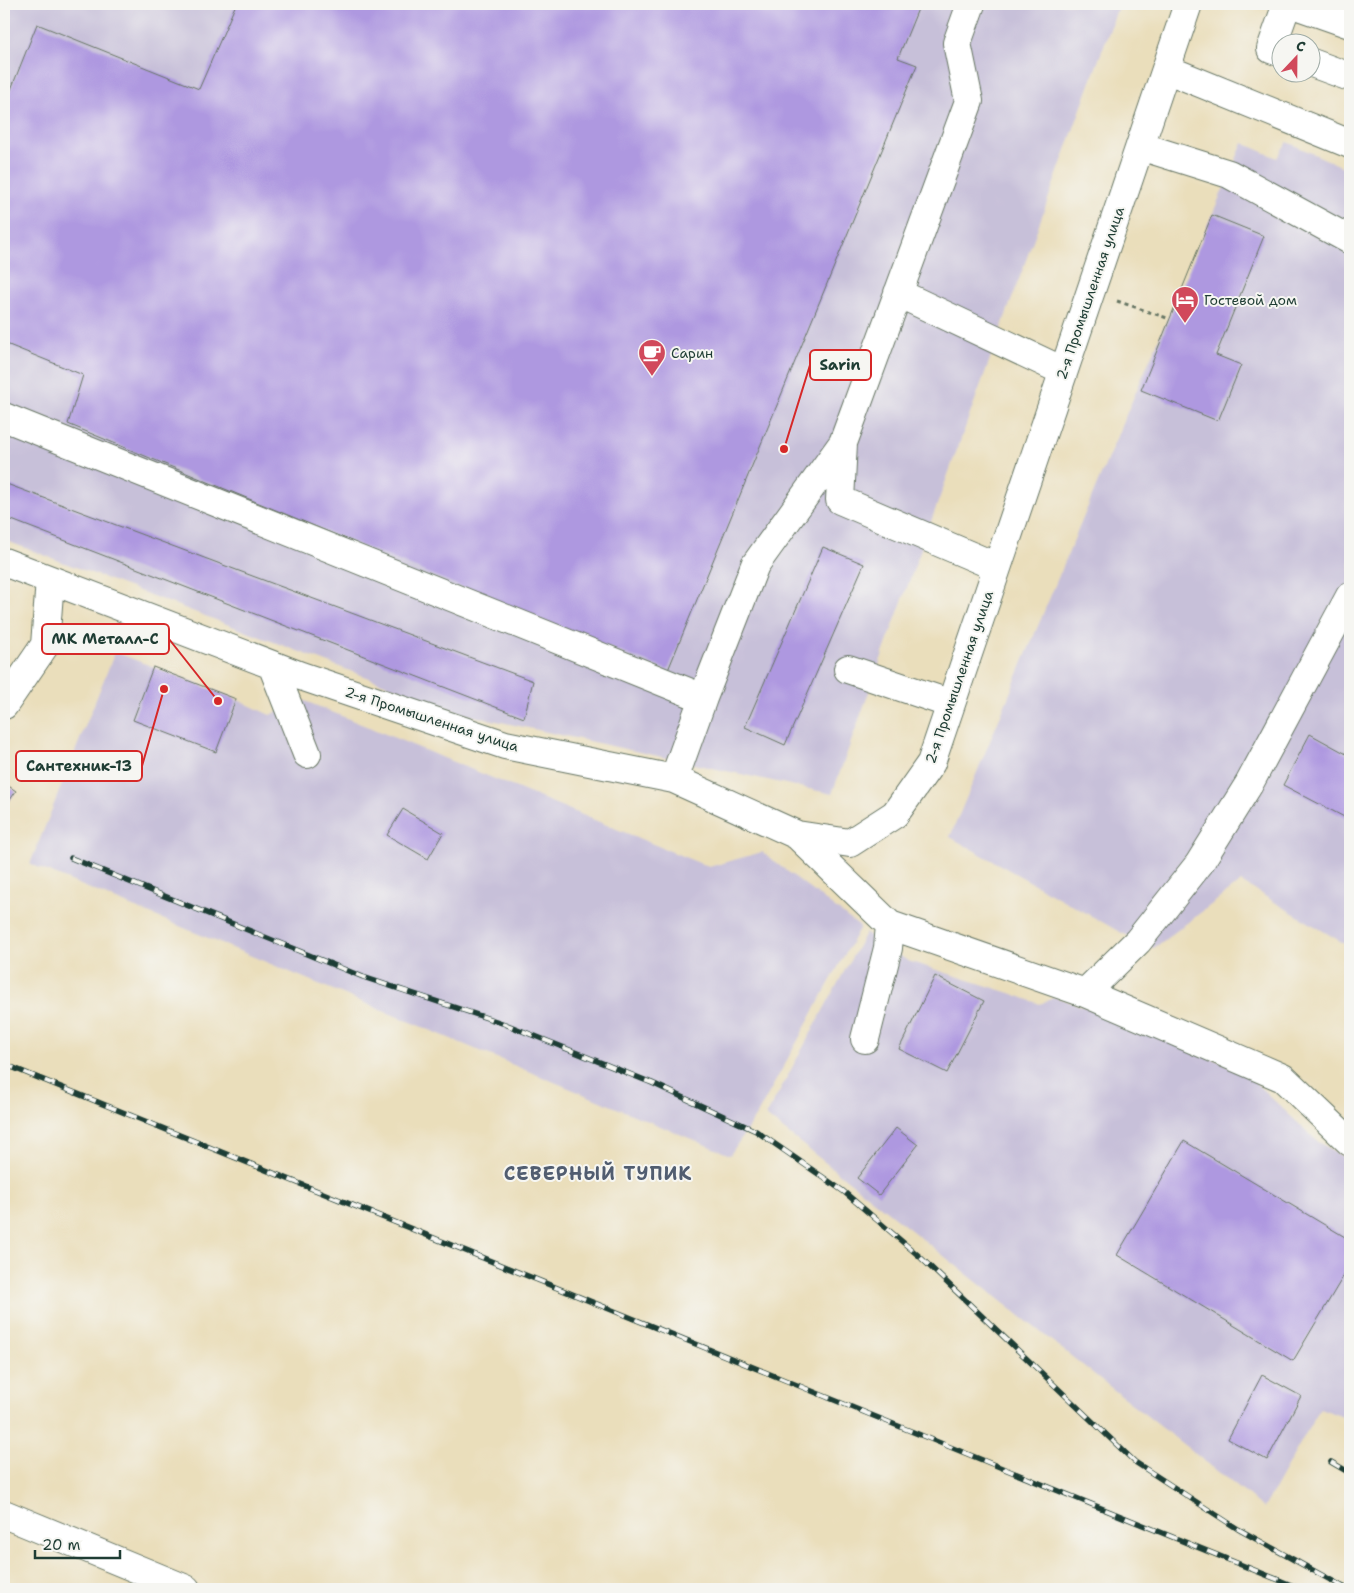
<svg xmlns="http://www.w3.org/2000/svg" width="1354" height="1593" font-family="'Shantell Sans',sans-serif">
	<rect width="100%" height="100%" fill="#f6f6f2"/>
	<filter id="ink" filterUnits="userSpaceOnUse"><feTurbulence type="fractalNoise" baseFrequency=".02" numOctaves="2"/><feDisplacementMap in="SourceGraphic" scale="10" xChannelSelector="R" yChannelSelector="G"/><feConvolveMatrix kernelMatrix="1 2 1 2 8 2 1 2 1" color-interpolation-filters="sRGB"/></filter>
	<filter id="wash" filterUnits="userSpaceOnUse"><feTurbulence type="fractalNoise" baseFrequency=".0096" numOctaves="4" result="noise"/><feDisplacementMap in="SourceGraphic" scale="20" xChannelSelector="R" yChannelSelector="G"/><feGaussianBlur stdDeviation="1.12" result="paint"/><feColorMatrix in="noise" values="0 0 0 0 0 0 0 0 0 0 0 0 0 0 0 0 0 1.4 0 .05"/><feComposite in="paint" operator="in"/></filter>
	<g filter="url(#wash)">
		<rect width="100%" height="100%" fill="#eadebb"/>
		<path fill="#c7c0d9" d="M4,4H1119L832,794L464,714L4,540Z
			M1287,142L1350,170V947L1241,882L1154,948L1120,932L950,837L1126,415L1243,143L1277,158Z
			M115,652L236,699L270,715L305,701L709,867L762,852L860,927L758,1113L730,1155L30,864Z
			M865,933L908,961L1010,993L1040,1004L1055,997L1112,1016L1244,1072L1317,1141L1350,1161V1420L1320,1408L1264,1508L766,1116Z"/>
		<g id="blocks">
			<path fill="#ae98e0" d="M236,4H920L898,58L917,65L668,670L592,641L68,424L83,375L4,343V107L37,24L199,89Z
				M1212,215L1264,236L1216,355L1241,365L1218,421L1141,390Z
				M4,483L533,681L524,718L4,517Z
				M823,547L864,564L785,745L745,727Z
				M153,667L236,699L216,752L133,720Z
				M1310,734L1350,756V820L1283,785Z
				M4,783L16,791L4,809Z
				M403,809L443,833L428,859L387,835Z
				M935,976L984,1001L947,1073L899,1049Z
				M896,1128L918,1145L879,1195L857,1178Z
				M1184,1141L1350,1240V1265L1293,1361L1117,1255Z
				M1262,1375L1301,1396L1267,1460L1228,1439Z"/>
		</g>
	</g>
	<g filter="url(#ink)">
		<use href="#blocks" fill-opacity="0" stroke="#667563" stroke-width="1"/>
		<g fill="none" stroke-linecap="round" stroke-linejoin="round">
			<defs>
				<path id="minor" d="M1293,4L1350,24
					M1282,53L1271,49L1287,4
					M1312,63L1350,77
					M1166,69L1350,144
					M1140,146L1229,174L1350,240
					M898,293L1063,371
					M4,417L703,698
					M843,443L840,500L997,567
					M4,562L301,676L505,745L674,779L797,835L850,843L895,814L931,763L1188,4
					M272,665L307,754
					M848,669L951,704
					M4,705L45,645L50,580
					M674,779L703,698L755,565L843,443L969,101L957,43L971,4
					M797,835L890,925L1085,993L1283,1078L1350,1142
					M1085,993L1138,941L1199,864L1249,784L1350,596
					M865,1039L888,948L890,925
					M4,1514L186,1589"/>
			</defs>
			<use href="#minor" stroke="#667563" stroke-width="30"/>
			<path stroke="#667563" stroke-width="3" stroke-dasharray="4 4" stroke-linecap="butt" d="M1117,301L1167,318"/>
			<use href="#minor" stroke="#fff" stroke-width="28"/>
			<defs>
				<path id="rail" d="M71,858L363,977L505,1024L652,1083L756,1131L843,1191L919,1256L1135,1462L1238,1529L1347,1589
					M4,1064L1301,1589
					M1331,1462L1350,1473"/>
			</defs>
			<use href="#rail" stroke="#1f3d34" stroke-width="5.5"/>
			<use href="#rail" stroke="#f6f6f2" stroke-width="4" stroke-dasharray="11" stroke-linecap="butt"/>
		</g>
	</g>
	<defs>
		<symbol id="hotel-pin" viewBox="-11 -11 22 30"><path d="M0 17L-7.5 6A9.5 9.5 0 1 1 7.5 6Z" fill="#d1495b" stroke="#f6f6f2"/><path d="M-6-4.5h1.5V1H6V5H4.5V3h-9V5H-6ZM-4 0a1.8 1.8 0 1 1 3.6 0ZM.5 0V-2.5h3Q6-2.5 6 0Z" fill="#fff"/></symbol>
		<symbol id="cafe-pin" viewBox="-11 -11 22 30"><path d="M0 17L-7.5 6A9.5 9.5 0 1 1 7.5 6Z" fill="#d1495b" stroke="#f6f6f2"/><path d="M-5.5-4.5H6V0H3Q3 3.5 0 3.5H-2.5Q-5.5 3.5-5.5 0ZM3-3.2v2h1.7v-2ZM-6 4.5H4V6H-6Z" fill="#fff"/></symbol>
	</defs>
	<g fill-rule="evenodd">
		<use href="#hotel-pin" x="1169" y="284" width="32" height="43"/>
		<use href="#cafe-pin" x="636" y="337" width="32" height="43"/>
	</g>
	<g text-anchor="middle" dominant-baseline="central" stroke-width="4" stroke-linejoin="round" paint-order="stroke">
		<g font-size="14" fill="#1f3d34" stroke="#f6f6f2">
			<text transform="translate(1090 293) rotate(-71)">2-я Промышленная улица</text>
			<text transform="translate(959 677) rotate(-71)">2-я Промышленная улица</text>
			<text transform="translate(432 719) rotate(18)">2-я Промышленная улица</text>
		</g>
		<g font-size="14" fill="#1f3d34" stroke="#f6f6f2" text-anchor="start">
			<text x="1204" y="300">Гостевой дом</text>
			<text x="671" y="353">Сарин</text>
		</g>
		<g font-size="19" font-weight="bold" letter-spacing="1" fill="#515d70" stroke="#f6f6f2">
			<text x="598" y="1173">СЕВЕРНЫЙ ТУПИК</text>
		</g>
	</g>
	<path fill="none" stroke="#d62828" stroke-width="2" d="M784 449L810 365M218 701L169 639M164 689L142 766"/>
	<g fill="#d62828" stroke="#f6f6f2" stroke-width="2">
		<circle cx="784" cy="449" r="5"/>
		<circle cx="218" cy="701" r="5"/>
		<circle cx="164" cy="689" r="5"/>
	</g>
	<g fill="#f6f6f2" stroke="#d62828" stroke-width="2">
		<rect x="810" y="350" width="61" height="30" rx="5"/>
		<rect x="42" y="624" width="127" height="30" rx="5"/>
		<rect x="16" y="751" width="126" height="30" rx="5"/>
	</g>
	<g font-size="15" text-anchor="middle" font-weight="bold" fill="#1f3d34">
		<text x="840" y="370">Sarin</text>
		<text x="105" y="644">МК Металл-С</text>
		<text x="79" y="771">Сантехник-13</text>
	</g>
	<rect width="1354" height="1593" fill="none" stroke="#f6f6f2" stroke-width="20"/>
	<g transform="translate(1296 58) rotate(22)"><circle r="24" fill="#f6f6f2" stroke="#a0aca6"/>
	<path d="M0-4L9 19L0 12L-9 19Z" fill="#d1495b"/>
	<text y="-8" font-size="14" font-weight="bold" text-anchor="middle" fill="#1f3d34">С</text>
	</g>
	<path d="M35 1550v8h85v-8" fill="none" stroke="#1f3d34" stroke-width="2.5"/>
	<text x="42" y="1550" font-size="15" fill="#1f3d34" stroke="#f6f6f2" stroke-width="4" paint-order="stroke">20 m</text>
</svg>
